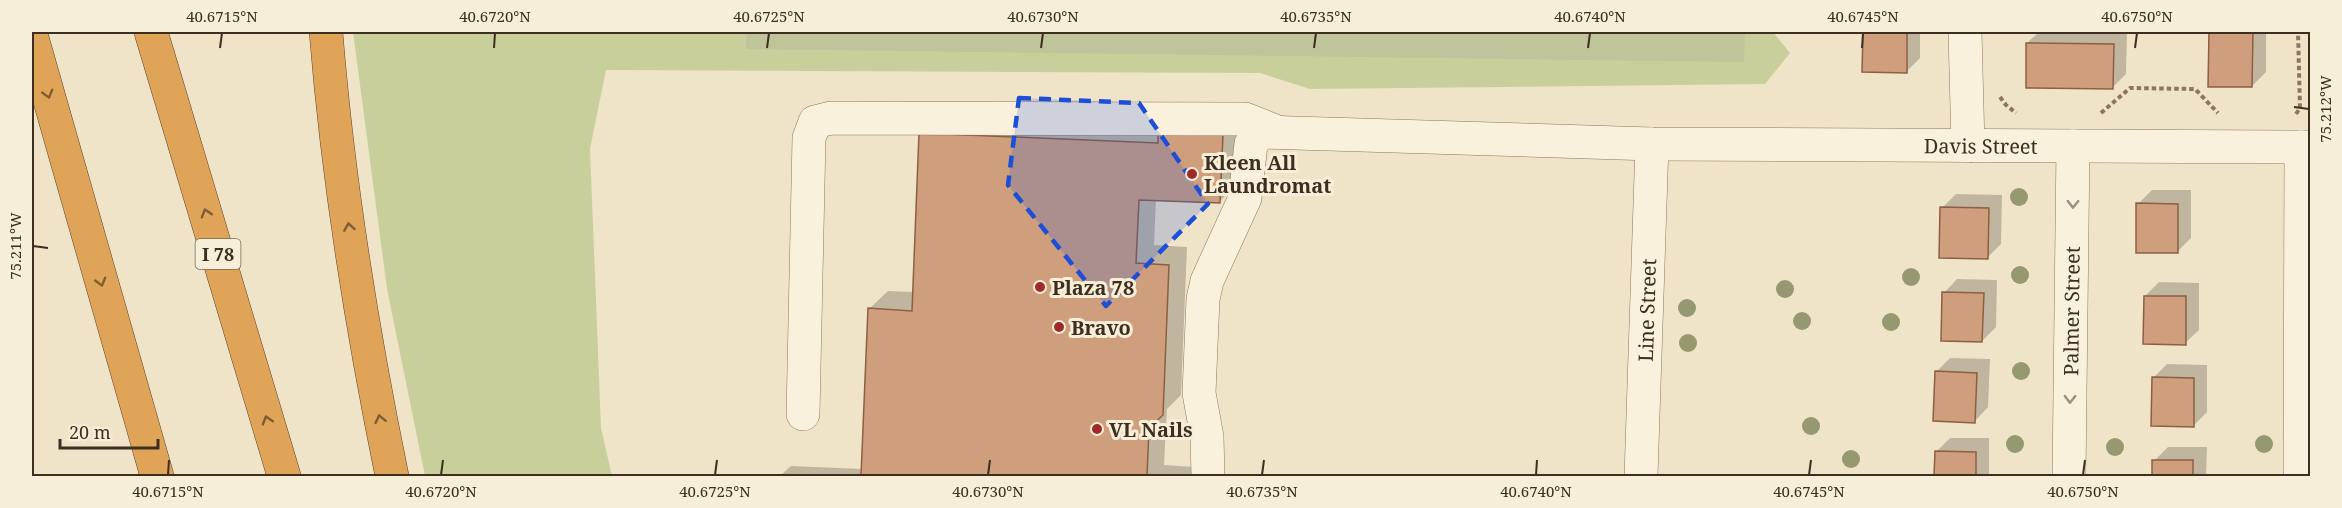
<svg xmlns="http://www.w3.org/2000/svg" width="2342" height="508" font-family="'Noto Serif',serif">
	<rect width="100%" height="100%" fill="#f0e4c8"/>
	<path fill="#c9cf9b" d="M353,32H1773L1790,53L1765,84L1310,89L1260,73L606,70L590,149L601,428L612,476H425L387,289Z"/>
	<path fill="#bfc49a" d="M747,32H1745L1744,62L746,49Z"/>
	<path fill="#0003" d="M1865,32H1920V58L1906,72L1864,70Z
		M2039,32H2127L2126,74L2113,87L2027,43Z
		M2210,32H2266V72L2252,86L2210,85Z
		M1241,117L1238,183L1219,202L1156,199L1154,245L1187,247L1181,395L1167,409L1164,465L1194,467L1193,476H780L791,466L863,469L869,309L888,291L914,292L921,134Z
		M2152,190H2191V238L2177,252L2138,204Z
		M1956,194L2002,195L2001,244L1987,258L1942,208Z
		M1957,279L1997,280L1996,327L1982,341L1944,293Z
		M2159,282L2199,283V330L2185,343L2145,296Z
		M1950,358L1990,359L1988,407L1975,421L1936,372Z
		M2167,364L2207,365V412L2193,426L2153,378Z
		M1950,438H1989V476H1936V452Z
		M2168,447H2207L2206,476H2154V461Z"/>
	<path fill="#cf9f7d" stroke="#8d5f41" stroke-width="1.5" d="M1863,32H1907V73L1862,72Z
		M2209,32H2253L2252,87H2208Z
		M2026,43L2114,44L2113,89L2026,88Z
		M1158,132L1223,135L1220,203L1139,200L1136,263L1169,265L1163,415L1149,428L1147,476H861L868,308L912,311L919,133L1158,143Z
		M2136,203L2178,204V253H2136Z
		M1940,207L1989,208L1988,259L1939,258Z
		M1942,292L1984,293L1982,342L1941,341Z
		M2144,296H2186V345L2143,344Z
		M1935,371L1977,373L1975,423L1933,421Z
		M2152,377L2194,378V427L2151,426Z
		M1935,451L1976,452V476H1934Z
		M2152,460H2193V476H2152Z"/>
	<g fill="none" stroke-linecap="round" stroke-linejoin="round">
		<defs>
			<g id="minor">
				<path d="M1965,32L1968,146"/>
				<path d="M803,414L809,138L815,122L831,118L1245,119L1275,131"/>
				<path id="s1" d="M1208,476L1207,437L1199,393L1203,299L1207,281L1245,198L1251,144L1258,135L1263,132L1652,144L2310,147"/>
				<path id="s2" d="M1641,476L1652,144"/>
				<path id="s3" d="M2069,476L2073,146"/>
				<path d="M2300,476L2301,147"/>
			</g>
			<path id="highway" d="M151,32L284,476
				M326,32C338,181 362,330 392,476
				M32,38L157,476"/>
		</defs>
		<use href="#minor" stroke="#8d765c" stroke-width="34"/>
		<use href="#highway" stroke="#5b4430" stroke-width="34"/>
		<path stroke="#8d765c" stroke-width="4" stroke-dasharray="4.5 3" stroke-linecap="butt" d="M2000,97L2006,105L2016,113
			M2101,113L2130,88L2195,89L2218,113
			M2296,114L2300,108L2298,32"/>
		<use href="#minor" stroke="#faf1dc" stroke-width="33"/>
		<use href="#highway" stroke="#e0a458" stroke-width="33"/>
	</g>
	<g fill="#96986f">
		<circle cx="2019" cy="197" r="9"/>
		<circle cx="2020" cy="275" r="9"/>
		<circle cx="1911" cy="277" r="9"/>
		<circle cx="1785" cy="289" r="9"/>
		<circle cx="1687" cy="308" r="9"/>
		<circle cx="1802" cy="321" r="9"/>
		<circle cx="1891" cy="322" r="9"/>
		<circle cx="1688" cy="343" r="9"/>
		<circle cx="2021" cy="371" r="9"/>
		<circle cx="1811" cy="426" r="9"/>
		<circle cx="2015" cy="444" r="9"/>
		<circle cx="2264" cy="444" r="9"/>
		<circle cx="2115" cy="447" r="9"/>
		<circle cx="1851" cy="459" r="9"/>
	</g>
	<defs><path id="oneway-chevron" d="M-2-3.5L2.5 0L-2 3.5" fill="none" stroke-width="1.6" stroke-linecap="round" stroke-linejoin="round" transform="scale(1.5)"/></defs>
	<g stroke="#7e5d36">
		<use href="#oneway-chevron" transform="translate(48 94) rotate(74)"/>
		<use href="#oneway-chevron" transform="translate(206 213) rotate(-107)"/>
		<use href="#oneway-chevron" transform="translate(349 227) rotate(-99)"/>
		<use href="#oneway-chevron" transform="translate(101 282) rotate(74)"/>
		<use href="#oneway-chevron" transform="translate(380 419) rotate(-102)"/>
		<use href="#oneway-chevron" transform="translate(267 420) rotate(-107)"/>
	</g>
	<g stroke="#9c907e">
		<use href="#oneway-chevron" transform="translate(2073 204) rotate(91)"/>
		<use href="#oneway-chevron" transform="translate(2070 399) rotate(91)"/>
	</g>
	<path fill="#1d4ed8" fill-opacity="0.2" stroke="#1d4ed8" stroke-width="4.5" stroke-dasharray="12 8" stroke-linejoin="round" d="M1019,98L1139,103L1208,204L1106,306L1008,185Z"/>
	<path fill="none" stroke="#3d2e20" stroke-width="2" d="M220,48L222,33M494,48L495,33M767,48L769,33M1041,48L1043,33M1314,48L1316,33M1588,48L1590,33M1862,48L1863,33M2135,48L2137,33M2294,107L2309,109M33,246L48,248M168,475L169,460M441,475L443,460M715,475L717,460M988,475L990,460M1262,475L1264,460M1536,475L1537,460M1809,475L1811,460M2083,475L2085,460"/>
	<g fill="#9e2a2b" stroke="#f7eed8" stroke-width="2">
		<circle cx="1192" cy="174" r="6"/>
		<circle cx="1040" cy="287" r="6"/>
		<circle cx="1059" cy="327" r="6"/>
		<circle cx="1097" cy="429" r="6"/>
	</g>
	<g text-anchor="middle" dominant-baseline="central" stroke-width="6" stroke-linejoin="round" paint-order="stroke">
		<rect fill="#f7eed8" stroke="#756857" stroke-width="1.5" x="195.5" y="239" width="45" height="30" rx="4.5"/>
		<g font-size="18" font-weight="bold" fill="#3d2e20">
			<text x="218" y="254">I 78</text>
		</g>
		<g font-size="20" fill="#3d2e20" stroke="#f7eed8">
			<text stroke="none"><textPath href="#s1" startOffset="1077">Davis Street</textPath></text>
			<text stroke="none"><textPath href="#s2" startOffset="166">Line Street</textPath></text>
			<text stroke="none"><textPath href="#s3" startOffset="165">Palmer Street</textPath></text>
		</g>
		<g font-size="20" font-weight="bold" fill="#3d2e20" stroke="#f7eed8" text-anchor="start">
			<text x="1204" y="162">Kleen All<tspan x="1204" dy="23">Laundromat</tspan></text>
			<text x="1052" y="287">Plaza 78</text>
			<text x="1071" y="327">Bravo</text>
			<text x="1109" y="429">VL Nails</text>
		</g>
	</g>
	<rect width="2342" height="508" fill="none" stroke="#f7eed8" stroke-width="66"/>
	<path d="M60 439v9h98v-9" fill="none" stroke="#3d2e20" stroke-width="3"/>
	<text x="69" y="439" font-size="18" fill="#3d2e20" stroke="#f7eed8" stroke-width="4.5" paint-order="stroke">20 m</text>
	<rect x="33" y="33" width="2276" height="442" fill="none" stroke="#3d2e20" stroke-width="2"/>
	<g font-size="15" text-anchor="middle" fill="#3d2e20">
		<text x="222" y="22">40.6715°N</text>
		<text x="495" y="22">40.6720°N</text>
		<text x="769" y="22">40.6725°N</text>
		<text x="1043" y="22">40.6730°N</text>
		<text x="1316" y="22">40.6735°N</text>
		<text x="1590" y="22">40.6740°N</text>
		<text x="1863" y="22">40.6745°N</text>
		<text x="2137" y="22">40.6750°N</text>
		<text transform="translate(2326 109) rotate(-90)" y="5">75.212°W</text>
		<text transform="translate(16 246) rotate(-90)" y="5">75.211°W</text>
		<text x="168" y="497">40.6715°N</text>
		<text x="441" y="497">40.6720°N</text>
		<text x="715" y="497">40.6725°N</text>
		<text x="988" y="497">40.6730°N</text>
		<text x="1262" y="497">40.6735°N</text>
		<text x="1536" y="497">40.6740°N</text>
		<text x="1809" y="497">40.6745°N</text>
		<text x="2083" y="497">40.6750°N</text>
	</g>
</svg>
